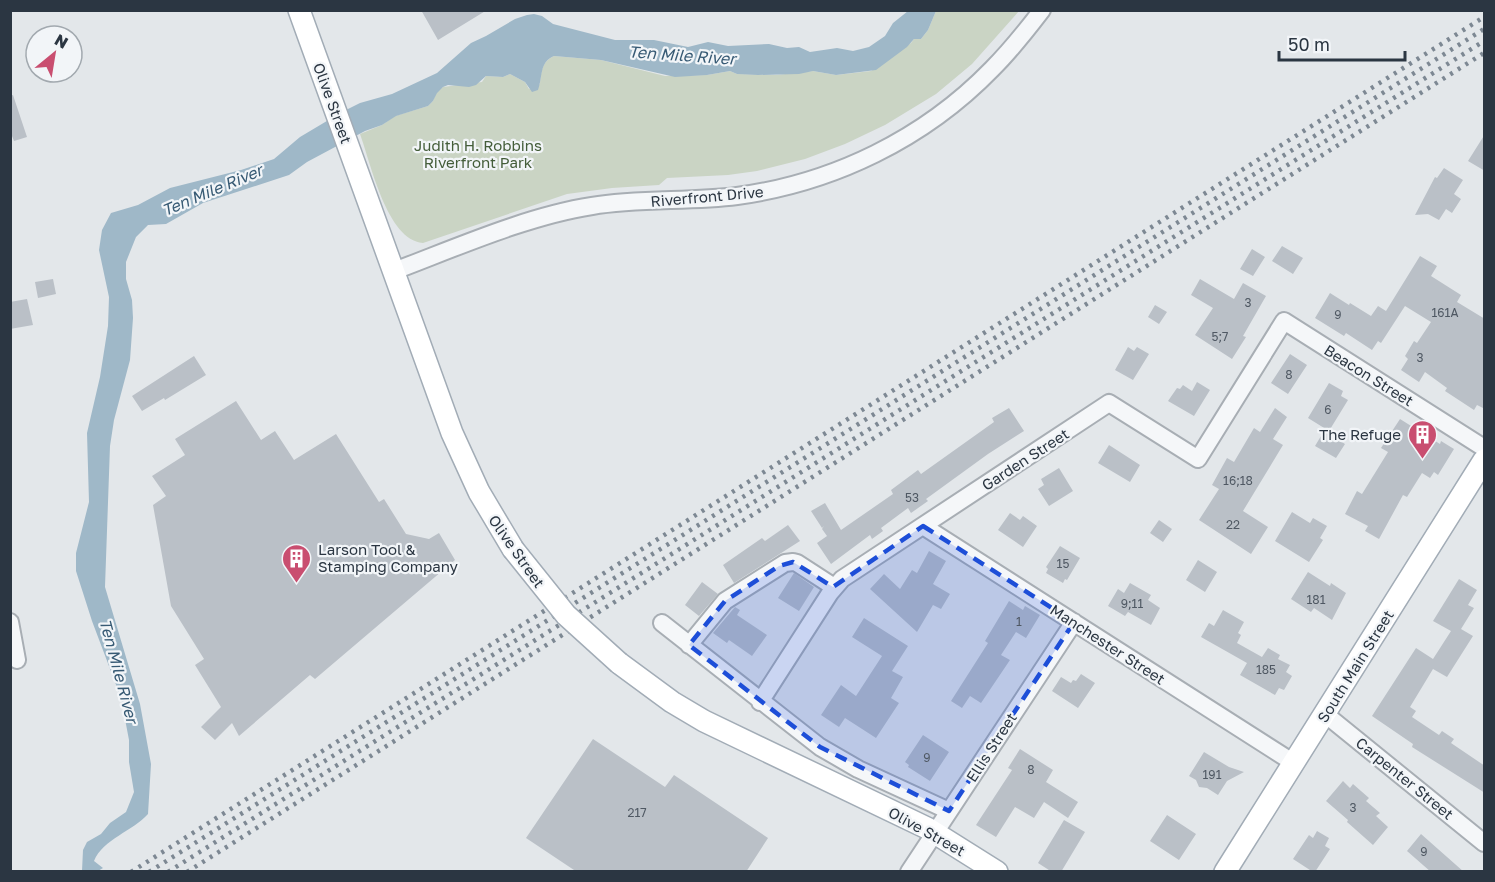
<svg xmlns="http://www.w3.org/2000/svg" width="1495" height="882" font-family="'Golos Text',sans-serif">
	<rect width="100%" height="100%" fill="#e3e7ea"/>
	<path fill="#cad4c4" d="M936,11H1019L972,64L936,94L885,125L845,144L805,159L757,171L728,175L667,178L659,185L612,188L567,194L423,243C387,240 371,164 360,134L382,125L395,116L428,106L433,101L436,93L443,87L482,82L486,76L503,77L510,74L525,82L529,89L540,84C541,72 542,61 554,56L601,60L665,76L707,75L730,71L737,74L776,75L813,71L836,75L871,71L911,43L914,39H921L928,30Z"/>
	<path fill="#9fb8c8" d="M908,11H936L928,30L921,39H914L907,47L876,70L836,75L813,71L799,74L758,75L737,74L730,71L707,75L675,77L601,60L554,56C539,62 543,77 538,90L532,92L525,82L510,74L503,77L486,76L476,85L469,87L448,85L443,87L437,93L433,101L428,106L396,116L382,125L365,131L307,162L289,175L203,203L166,224L148,225L136,237L126,262V279L132,300L133,318L130,360L114,420L110,446L105,587L140,704L151,764L148,814C133,831 103,839 94,861L103,868L98,871H82L83,850L87,842L101,834L110,823L126,812L134,792L129,762V740L121,698L92,621L76,571V553L89,502L87,433L100,377L108,326L109,297L99,250L102,230L111,213L138,205L170,188L241,170L274,159L300,137L342,112L360,103L392,94L437,73L471,43L486,36L515,19L527,15L534,14L542,16L553,24L615,40H654L688,47L708,42L728,46L769,44L787,48L799,47L810,52L837,48L853,51L869,47L885,36L893,23Z"/>
	<path fill="#bac0c7" d="M421,10H487L438,40Z
		M13,95L27,137L14,141L10,131V96Z
		M1485,134V171L1468,161Z
		M1444,168L1463,180L1454,194L1461,199L1452,213L1446,209L1439,220L1428,214L1415,215L1435,177L1437,178Z
		M1282,246L1303,258L1293,274L1272,261Z
		M1252,249L1265,257L1253,276L1240,269Z
		M1420,256L1437,266L1431,276L1461,295L1457,302L1485,319V409L1477,405L1474,410L1445,391L1447,388L1425,372L1419,382L1401,370L1408,359L1405,356L1414,341L1417,343L1431,322L1405,306L1381,343L1378,341L1372,350L1346,333L1344,336L1315,318L1330,293L1349,305L1350,303L1371,316L1378,306L1386,311Z
		M53,279L56,294L38,298L35,282Z
		M1200,279L1234,299L1243,283L1266,296L1243,336L1246,337L1232,359L1195,335L1213,308L1191,295Z
		M27,299L33,325L10,329V302Z
		M1155,305L1167,312L1159,324L1148,317Z
		M1128,347L1134,351L1137,347L1149,354L1133,380L1115,370Z
		M1290,354L1307,365L1288,394L1271,383Z
		M194,356L206,375L165,400L164,398L142,411L132,396Z
		M1197,382L1210,390L1194,416L1168,401L1177,388L1180,389L1183,385L1192,391Z
		M1329,383L1343,391L1341,396L1348,400L1329,431L1308,418Z
		M236,401L261,440L275,431L294,460L336,434L379,502L384,499L406,534L429,539L439,533L455,560L315,679L310,675L239,736L232,723L215,740L201,727L221,707L195,665L204,659L171,606L153,505L166,496L152,476L185,455L175,439Z
		M1009,408L1024,431L988,454L926,499L928,501L911,513L908,508L881,528L883,531L872,539L870,535L831,564L817,543L827,536L822,529L824,526L822,528L811,511L825,503L841,530L893,494L891,490L918,470L921,474L994,422L992,418Z
		M1275,408L1287,417L1273,439L1283,445L1243,511L1268,527L1251,554L1199,520L1219,489L1212,485L1227,458L1234,462L1254,428L1260,432Z
		M1400,419L1440,444L1441,441L1454,449L1438,475L1434,472L1430,478L1422,473L1407,497L1403,495L1379,539L1365,531L1368,526L1345,514L1357,491L1362,494L1388,452L1381,448Z
		M1324,431L1345,444L1336,458L1315,446Z
		M1109,445L1140,465L1130,482L1098,463Z
		M1059,468L1073,491L1049,506L1038,489L1044,485L1041,479Z
		M1292,512L1310,523L1313,518L1327,526L1320,538L1323,540L1309,562L1275,541Z
		M1010,513L1020,520L1023,516L1037,526L1023,547L998,530Z
		M1159,520L1172,529L1163,542L1150,533Z
		M788,525L800,541L734,583L723,565L762,538L765,541Z
		M1060,546L1080,558L1067,580L1065,579L1063,583L1046,573L1048,569L1046,567Z
		M929,551L946,561L933,584L950,594L941,609L933,605L917,632L870,589L884,574L900,589L912,570L917,573Z
		M1198,560L1217,572L1205,592L1186,580Z
		M1308,572L1330,586L1331,583L1346,593L1332,620L1314,608L1311,612L1291,599Z
		M794,573L814,587L799,611L778,598Z
		M1459,579L1477,590L1468,605L1474,608L1461,629L1473,636L1447,677L1433,669L1410,707L1416,711L1412,717L1439,735L1442,731L1454,739L1451,743L1485,766V793L1412,747L1413,744L1372,716L1416,648L1433,659L1451,631L1433,621Z
		M702,582L718,594L699,616L685,605Z
		M1130,583L1151,595L1148,600L1160,608L1151,625L1128,612L1125,616L1108,606L1118,589L1124,593Z
		M1009,601L1023,610L1025,606L1040,615L1026,638L1016,632L1001,655L1010,660L981,703L970,696L962,708L951,701L988,643L985,641Z
		M735,607L740,610L737,615L767,635L752,656L729,640L727,643L713,633Z
		M1223,610L1244,622L1238,633L1241,635L1237,643L1262,657L1268,648L1280,655L1278,659L1290,665L1286,672L1292,676L1284,690L1279,688L1275,695L1240,675L1247,663L1201,637L1209,623L1214,626Z
		M864,618L908,646L892,671L903,677L891,698L899,703L876,738L845,718L839,727L821,715L841,685L856,696L882,656L852,637Z
		M1081,674L1095,683L1078,708L1052,691L1061,677L1071,683L1073,680L1076,681Z
		M923,735L949,752L930,781L908,767L909,765L905,762Z
		M593,739L665,787L674,775L768,838L746,872H577L526,838Z
		M1020,749L1053,770L1046,782L1078,802L1068,818L1044,802L1034,818L1015,807L996,837L976,825L1012,770L1008,768Z
		M1204,752L1229,767L1244,772L1227,781L1218,795L1207,788L1199,787L1196,780L1189,776Z
		M1343,781L1350,788L1353,784L1369,798L1366,801L1380,813L1376,816L1388,827L1373,845L1347,822L1348,820L1326,801Z
		M1167,815L1196,834L1179,860L1150,841Z
		M1064,820L1085,832L1061,872H1052L1038,863Z
		M1317,831L1329,838L1325,846L1330,849L1315,872H1313L1293,859L1309,835L1313,838Z
		M1421,834L1464,872H1431L1407,851Z"/>
	<g fill="none" stroke-linecap="round" stroke-linejoin="round">
		<defs>
			<path id="minor" d="M394,271C455,248 527,216 592,206C639,198 689,202 737,196C833,183 924,139 992,69C1010,51 1026,31 1042,10
				M923,526L1294,763
				M10,622L17,660
				M662,623L820,747L858,769L949,811
				M689,645L725,601L785,563L793,562L797,563L834,587
				M760,702L830,593L842,579L1109,403L1198,459L1284,321L1484,448
				M1325,714L1484,843
				M909,872L1074,622"/>
			<path id="major" d="M299,10L452,433L479,492L513,549
				M619,663L672,702L704,721L927,828L997,872
				M1225,872L1484,460"/>
		</defs>
		<use href="#minor" stroke="#a8aeb4" stroke-width="20"/>
		<use href="#major" stroke="#a2acb6" stroke-width="24"/>
		<use href="#minor" stroke="#f5f7f9" stroke-width="16"/>
		<use href="#major" stroke="#fff" stroke-width="21"/>
		<path stroke="#7d8893" stroke-width="4.5" stroke-dasharray="3 6" stroke-linecap="butt" d="M131,872L1484,17
			M149,872L1484,29
			M168,872L1484,41
			M187,872L1484,53"/>
		<defs>
			<path id="major-bridge" d="M513,549L566,615L619,663"/>
		</defs>
		<use href="#major-bridge" stroke="#a2acb6" stroke-width="24" stroke-linecap="butt"/>
		<use href="#major-bridge" stroke="#fff" stroke-width="21"/>
	</g>
	<path fill="#1d4ed8" fill-opacity="0.2" stroke="#1d4ed8" stroke-width="4.5" stroke-dasharray="12 8" stroke-linejoin="round" d="M923,526L1074,622L949,811L820,747L689,645L725,601L779,566L793,562L833,587Z"/>
	<defs>
		<symbol id="building-pin" viewBox="-11 -11 22 30"><path d="M0 17L-7.5 6A9.5 9.5 0 1 1 7.5 6Z" fill="#c94e70" stroke="#f2f5f8"/><path d="M-4-6H4V6H1V3H-1V6H-4ZM-2.5-4.3h1.7v1.8h-1.7ZM.8-4.3h1.7v1.8H.8ZM-2.5-1h1.7V.8h-1.7ZM.8-1h1.7V.8H.8Z" fill="#fff"/></symbol>
	</defs>
	<g fill-rule="evenodd">
		<use href="#building-pin" x="1406" y="418" width="33" height="45"/>
		<use href="#building-pin" x="280" y="542" width="33" height="45"/>
	</g>
	<g text-anchor="middle" dominant-baseline="central" stroke-width="4.5" stroke-linejoin="round" paint-order="stroke">
		<g font-size="12" fill="#4f5863">
			<text x="1248" y="302">3</text>
			<text x="1445" y="312">161A</text>
			<text x="1338" y="314">9</text>
			<text x="1220" y="336">5;7</text>
			<text x="1420" y="357">3</text>
			<text x="1289" y="374">8</text>
			<text x="1328" y="409">6</text>
			<text x="1238" y="480">16;18</text>
			<text x="912" y="497">53</text>
			<text x="1233" y="524">22</text>
			<text x="1063" y="563">15</text>
			<text x="1316" y="599">181</text>
			<text x="1132" y="603">9;11</text>
			<text x="1019" y="621">1</text>
			<text x="1266" y="669">185</text>
			<text x="927" y="757">9</text>
			<text x="1031" y="769">8</text>
			<text x="1212" y="774">191</text>
			<text x="1353" y="807">3</text>
			<text x="637" y="812">217</text>
			<text x="1424" y="851">9</text>
		</g>
		<g font-size="15" fill="#2b3642" stroke="#f2f5f8">
			<text transform="translate(333 103) rotate(70)">Olive Street</text>
			<text transform="translate(707 196) rotate(-5)">Riverfront Drive</text>
			<text transform="translate(1369 375) rotate(32)">Beacon Street</text>
			<text transform="translate(1025 459) rotate(-33)">Garden Street</text>
			<text transform="translate(517 551) rotate(55)">Olive Street</text>
			<text transform="translate(1108 644) rotate(33)">Manchester Street</text>
			<text transform="translate(1355 666) rotate(-58)">South Main Street</text>
			<text transform="translate(991 747) rotate(-57)">Ellis Street</text>
			<text transform="translate(1405 778) rotate(39)">Carpenter Street</text>
			<text transform="translate(927 831) rotate(29)">Olive Street</text>
		</g>
		<g font-size="15" fill="#445d39" stroke="#f2f5f8">
			<text x="478" y="145">Judith H. Robbins<tspan x="478" dy="17">Riverfront Park</tspan></text>
		</g>
		<g font-size="15" fill="#2b3642" stroke="#f2f5f8" text-anchor="end">
			<text x="1401" y="434">The Refuge</text>
			<text x="318" y="549" text-anchor="start">Larson Tool &amp;<tspan x="318" dy="17">Stamping Company</tspan></text>
		</g>
		<g font-size="16" font-style="italic" fill="#375a74" stroke="#f2f5f8">
			<text transform="translate(682 55) rotate(4)">Ten Mile River</text>
			<text transform="translate(212 190) rotate(-23)">Ten Mile River</text>
			<text transform="translate(119 671) rotate(75)">Ten Mile River</text>
		</g>
	</g>
	<rect width="1495" height="882" fill="none" stroke="#2b3642" stroke-width="24"/>
	<g transform="translate(54 54) rotate(30)"><circle r="28" fill="#f2f5f8" stroke="#a2a9af" stroke-width="1.5"/>
	<path d="M0-4.5L10 22L0 15L-10 22Z" fill="#c94e70"/>
	<text y="-9" font-size="16" font-weight="bold" text-anchor="middle" fill="#2b3642">N</text>
	</g>
	<path d="M1279 51v9h126v-9" fill="none" stroke="#2b3642" stroke-width="3"/>
	<text x="1288" y="51" font-size="18" fill="#2b3642" stroke="#f2f5f8" stroke-width="4.5" paint-order="stroke">50 m</text>
</svg>
